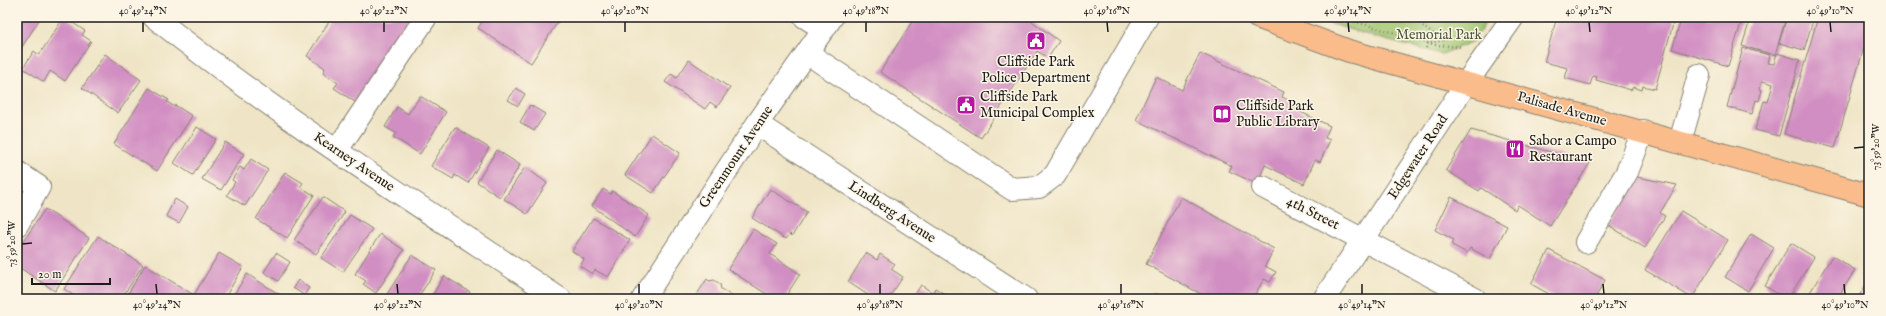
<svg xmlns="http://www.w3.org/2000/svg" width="1886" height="316" font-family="'IM FELL English',serif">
	<rect width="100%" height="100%" fill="#fcf5e5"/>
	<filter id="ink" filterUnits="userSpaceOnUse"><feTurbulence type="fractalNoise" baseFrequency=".025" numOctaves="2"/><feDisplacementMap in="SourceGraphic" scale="8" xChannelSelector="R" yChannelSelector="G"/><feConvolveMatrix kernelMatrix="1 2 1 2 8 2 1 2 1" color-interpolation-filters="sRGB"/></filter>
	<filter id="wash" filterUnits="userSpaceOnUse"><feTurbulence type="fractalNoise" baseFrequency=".012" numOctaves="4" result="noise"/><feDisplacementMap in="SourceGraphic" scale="16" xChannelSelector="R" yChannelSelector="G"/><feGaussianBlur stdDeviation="0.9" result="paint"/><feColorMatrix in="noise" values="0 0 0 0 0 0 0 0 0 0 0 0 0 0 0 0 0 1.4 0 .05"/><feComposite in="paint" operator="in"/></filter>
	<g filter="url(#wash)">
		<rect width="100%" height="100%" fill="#efe5c6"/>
		<path fill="#a1c671" stroke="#5e7146" d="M1308,17H1489L1474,41L1442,54L1389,41Z"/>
		<g id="blocks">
			<path fill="#d18ec2" d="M17,17H41L20,50L17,48Z
				M64,17L85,31L82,35L91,41L65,81L50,71L44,82L23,68L34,51L39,55Z
				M332,17H416L358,104L334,88L338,83L323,73L325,68L307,56Z
				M485,17H561L531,63L478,28Z
				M915,17H1026L1059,41L1048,58L1037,51L981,138L880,72Z
				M1557,17H1675L1655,89L1643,86L1642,90L1633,87L1631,90L1596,80L1597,77L1593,76L1590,85L1565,78L1568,68L1544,62Z
				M1682,17H1743L1728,66L1672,49Z
				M1751,17H1770L1785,21L1775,55L1742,46Z
				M1787,17H1814L1804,50L1779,43Z
				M1818,17H1869V30L1835,148L1784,134Z
				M1743,48L1770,55L1768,63L1774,64L1777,53L1800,60L1779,136L1755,130L1764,101L1768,102L1773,84L1762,81L1760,89L1762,90L1759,101L1756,100L1752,114L1727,107Z
				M1200,53L1284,92L1282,97L1292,102L1290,107L1330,126L1325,138L1330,140L1320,162L1315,160L1304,184L1265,165L1257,184L1229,171L1232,166L1136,120L1156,77L1182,90Z
				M105,54L141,80L118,113L82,88Z
				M689,60L730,88L717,107L710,102L705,109L665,82L671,74L677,78Z
				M149,88L169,100L167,102L175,107V105L192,116L157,171L114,144Z
				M516,88L525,94L518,106L508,100Z
				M420,96L446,112L420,154L393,137L396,133L385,127L397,107L408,114Z
				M530,105L545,114L534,131L520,122Z
				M197,127L216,139L193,175L174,163Z
				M455,127L489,148L468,183L455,175L453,179L431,166Z
				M1471,130L1590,163L1550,226L1518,205L1515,210L1481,188L1479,191L1446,170Z
				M652,134L680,153L653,193L625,175Z
				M225,142L244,154L221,190L202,179Z
				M497,150L520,165L500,197L477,182Z
				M251,159L268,170L245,206L227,195L235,182L232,180L240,167L244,170Z
				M525,167L547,183L527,214L504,199Z
				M285,172L303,183L300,187L314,195L287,238L256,219Z
				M1637,177L1677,185L1660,213L1665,216L1645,248L1608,225Z
				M603,189L611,194L612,191L649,215L635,237L592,206Z
				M770,189L807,212L792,236L790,234L786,239L752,218Z
				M323,197L345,212L316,254L294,240Z
				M1181,197L1274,249L1265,266L1276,272L1270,282L1264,279L1255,294L1259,296L1256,299H1210L1146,264Z
				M1451,197L1507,226L1490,259L1470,248L1467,253L1452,245L1454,240L1435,230Z
				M175,199L188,207L179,223L166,216Z
				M45,209L89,238L55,291L17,266V251Z
				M1681,211L1728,240L1692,298L1645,270Z
				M350,215L372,229L343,272L321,258Z
				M593,218L630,240L608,277L595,270L592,274L580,266L584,259L572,251Z
				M753,229L777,244L770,254L800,274L784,299H774L728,269Z
				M380,234L404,250L376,293L363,284L366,281L355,274Z
				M1751,234L1774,248L1748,291L1725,277Z
				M98,236L143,265L121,299H79L64,289Z
				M1791,243L1814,257L1788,299H1786L1765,286Z
				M1549,250L1605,280L1595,299H1558L1531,284Z
				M219,253L243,267L224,299H125L145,265L194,295Z
				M276,253L290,262L278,281L264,272Z
				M866,253L877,260L880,254L895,264L891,269L903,277L888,299H874L848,282Z
				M412,255L436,270L417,299H395L387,294Z
				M1832,256L1855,270L1837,299H1806Z
				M247,274L282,296L280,299H231Z
				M444,276L470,292L466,299H430Z
				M707,279L709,281L714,280L720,284L721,289L736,299H694Z
				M298,280L309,288L304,295L293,288Z
				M1869,280V299H1857Z
				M921,285L933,293L935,288L949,297L948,299H912Z
				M1155,293L1163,299H1151Z"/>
		</g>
	</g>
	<g filter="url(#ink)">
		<use href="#blocks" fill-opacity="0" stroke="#868071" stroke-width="1"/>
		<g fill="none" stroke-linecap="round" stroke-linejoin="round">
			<defs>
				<path id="minor" d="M154,17C282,120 423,208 560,299
					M805,17L824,29
					M807,53L1012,189L1039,187L1055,175L1147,17
					M757,124L1026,299
					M1680,142L1699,75
					M337,150L426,17
					M17,172L39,187L17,225
					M1263,187L1475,299
					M1586,242L1627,172L1643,131
					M643,299L757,124L832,17
					M1324,299L1467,82L1513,17"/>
				<path id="major" d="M1257,17L1349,51L1869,195"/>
			</defs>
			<use href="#minor" stroke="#868071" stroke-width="24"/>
			<use href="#major" stroke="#868071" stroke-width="24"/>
			<path stroke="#868071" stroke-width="2.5" stroke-dasharray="1 3" stroke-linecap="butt" d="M1339,17L1436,45L1462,47
				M1415,17C1423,28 1432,34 1444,40
				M1426,48L1428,43L1469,36"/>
			<use href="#minor" stroke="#fff" stroke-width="22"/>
			<use href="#major" stroke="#fabc8b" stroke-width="22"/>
		</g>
	</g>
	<path fill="none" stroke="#1c1c1c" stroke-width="1.5" d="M143,22V32M384,22V32M625,22V32M866,22V32M1107,22L1108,32M1348,22L1349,32M1589,22L1590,32M1830,22L1831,32M1854,148L1864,147M22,244L32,243M156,284L157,294M397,284L398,294M639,284V294M880,284V294M1121,284V294M1362,284V294M1603,284L1604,294M1844,284L1845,294"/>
	<defs>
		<symbol id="civic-square" viewBox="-11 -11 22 22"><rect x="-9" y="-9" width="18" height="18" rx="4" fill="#b5179e" stroke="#fcf5e5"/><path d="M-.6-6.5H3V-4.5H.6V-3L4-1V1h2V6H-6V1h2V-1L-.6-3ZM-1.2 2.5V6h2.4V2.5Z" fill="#fff"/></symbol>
		<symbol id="library-square" viewBox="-11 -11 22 22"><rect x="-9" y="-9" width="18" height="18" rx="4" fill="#b5179e" stroke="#fcf5e5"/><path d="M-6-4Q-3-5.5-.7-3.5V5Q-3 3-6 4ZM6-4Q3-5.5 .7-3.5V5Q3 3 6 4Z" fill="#fff"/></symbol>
		<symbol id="restaurant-square" viewBox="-11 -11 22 22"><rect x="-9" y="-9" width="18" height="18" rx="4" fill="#b5179e" stroke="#fcf5e5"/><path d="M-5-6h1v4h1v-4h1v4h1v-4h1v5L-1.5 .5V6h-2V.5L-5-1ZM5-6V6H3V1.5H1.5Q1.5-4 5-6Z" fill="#fff"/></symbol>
	</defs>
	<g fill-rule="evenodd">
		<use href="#civic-square" x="1025" y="30" width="22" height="22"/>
		<use href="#civic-square" x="955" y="94" width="22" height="22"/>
		<use href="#library-square" x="1211" y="103" width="22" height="22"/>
		<use href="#restaurant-square" x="1504" y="138" width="22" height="22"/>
	</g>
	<g text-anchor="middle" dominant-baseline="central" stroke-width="3" stroke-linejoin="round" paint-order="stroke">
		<g font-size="14" fill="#4b583a" stroke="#fcf5e5">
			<text x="1439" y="35">Memorial Park</text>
		</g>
		<g font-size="14" fill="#1c1c1c" stroke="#fcf5e5" text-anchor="start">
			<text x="1036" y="62" text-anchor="middle">Cliffside Park<tspan x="1036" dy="16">Police Department</tspan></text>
			<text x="980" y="97">Cliffside Park<tspan x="980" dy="16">Municipal Complex</tspan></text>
			<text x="1236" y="106">Cliffside Park<tspan x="1236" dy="16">Public Library</tspan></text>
			<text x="1529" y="141">Sabor a Campo<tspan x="1529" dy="16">Restaurant</tspan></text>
		</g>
		<g font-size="14" fill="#1c1c1c" stroke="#fcf5e5">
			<text transform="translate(1562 109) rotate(16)">Palisade Avenue</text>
			<text transform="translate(736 157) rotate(-56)">Greenmount Avenue</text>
			<text transform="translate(1418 157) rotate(-57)">Edgewater Road</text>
			<text transform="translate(354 162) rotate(34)">Kearney Avenue</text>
			<text transform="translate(892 212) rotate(33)">Lindberg Avenue</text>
			<text transform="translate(1313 213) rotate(27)">4th Street</text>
		</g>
	</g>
	<rect width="1886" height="316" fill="none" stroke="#fcf5e5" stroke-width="44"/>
	<path d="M32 278v6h78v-6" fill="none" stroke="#1c1c1c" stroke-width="2"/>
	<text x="38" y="278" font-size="12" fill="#1c1c1c" stroke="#fcf5e5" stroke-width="3" paint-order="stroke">20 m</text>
	<rect x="22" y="22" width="1842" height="272" fill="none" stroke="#1c1c1c" stroke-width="1.5"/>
	<g font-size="10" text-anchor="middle" fill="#1c1c1c">
		<text x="143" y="14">40°49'24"N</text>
		<text x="384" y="14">40°49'22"N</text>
		<text x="625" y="14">40°49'20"N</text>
		<text x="866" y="14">40°49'18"N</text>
		<text x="1107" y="14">40°49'16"N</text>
		<text x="1348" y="14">40°49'14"N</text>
		<text x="1589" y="14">40°49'12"N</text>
		<text x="1830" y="14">40°49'10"N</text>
		<text transform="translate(1875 147) rotate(-90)" y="4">73°59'20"W</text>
		<text transform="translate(11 244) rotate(-90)" y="4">73°59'20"W</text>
		<text x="157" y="308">40°49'24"N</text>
		<text x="398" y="308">40°49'22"N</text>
		<text x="639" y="308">40°49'20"N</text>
		<text x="880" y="308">40°49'18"N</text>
		<text x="1121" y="308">40°49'16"N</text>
		<text x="1362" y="308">40°49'14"N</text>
		<text x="1604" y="308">40°49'12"N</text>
		<text x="1845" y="308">40°49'10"N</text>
	</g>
</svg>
